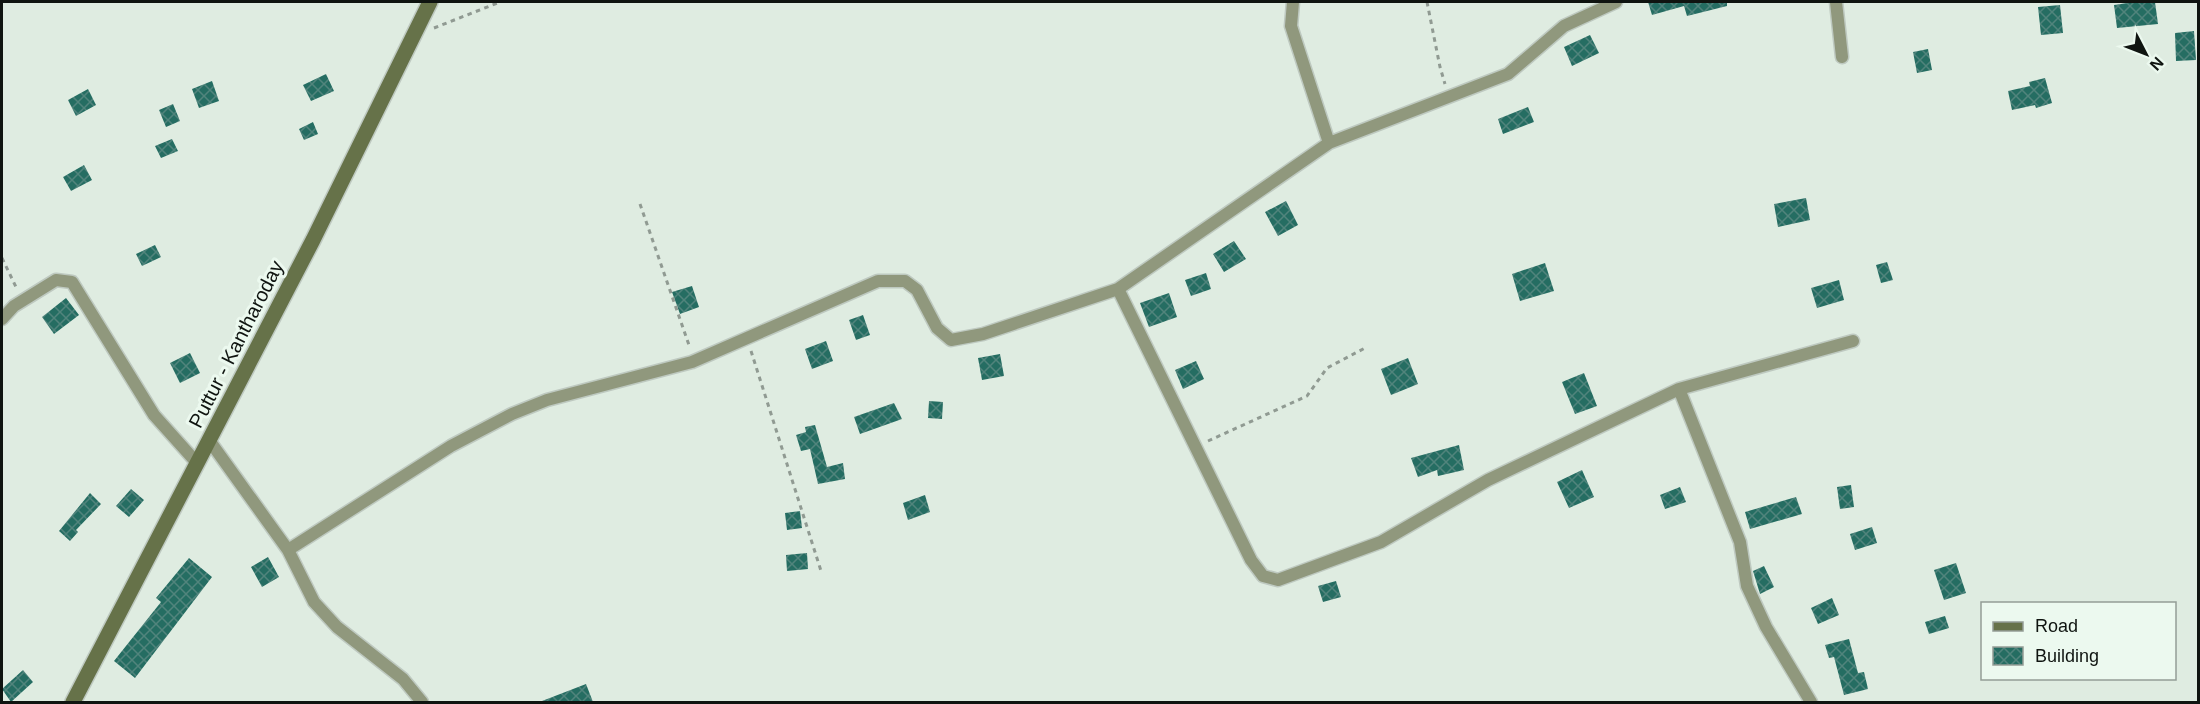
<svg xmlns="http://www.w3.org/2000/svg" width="2200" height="704" font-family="Arial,sans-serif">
	<defs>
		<pattern id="building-cross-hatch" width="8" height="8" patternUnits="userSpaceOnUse" patternTransform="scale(1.5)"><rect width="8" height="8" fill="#256d62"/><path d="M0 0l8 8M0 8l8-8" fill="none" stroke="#51847c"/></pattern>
	</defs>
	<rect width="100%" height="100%" fill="#dfece1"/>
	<path fill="url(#building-cross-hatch)" d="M1648,2H1727V6L1687,16L1684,6L1652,15Z
		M2134,2H2155L2158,24L2117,28L2114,5Z
		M2060,5L2063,33L2041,35L2038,7Z
		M2194,31L2196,60L2176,61L2175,33Z
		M1590,35L1599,53L1572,66L1564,47Z
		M1928,49L1932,70L1917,73L1913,52Z
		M326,74L334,91L311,101L303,85Z
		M2045,78L2052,103L2036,108L2035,105L2012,110L2008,91L2030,86L2029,82Z
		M212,81L219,101L199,108L192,89Z
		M88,89L96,105L76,116L68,100Z
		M173,104L180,121L166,127L159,110Z
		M1528,107L1534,122L1503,134L1498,119Z
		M313,122L318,134L304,140L299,129Z
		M172,139L178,151L161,158L155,146Z
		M84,165L92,180L71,191L63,177Z
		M1806,198L1810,220L1778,227L1774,204Z
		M1286,201L1298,225L1278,236L1265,212Z
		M1234,241L1246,259L1224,272L1213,254Z
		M155,245L161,257L142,266L136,254Z
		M1887,262L1893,280L1881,283L1876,265Z
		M1545,263L1554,291L1520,301L1512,274Z
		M1206,273L1211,289L1191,296L1185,280Z
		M1839,280L1844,300L1817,308L1811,288Z
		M692,286L699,307L680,314L672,292Z
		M1169,293L1177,317L1149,327L1140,303Z
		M66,298L79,315L54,334L42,317Z
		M863,315L870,335L856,340L849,320Z
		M826,341L833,361L812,369L805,349Z
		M190,353L200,373L180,383L170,363Z
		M1000,354L1004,376L982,380L978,358Z
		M1408,358L1418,384L1391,395L1381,369Z
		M1196,361L1204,379L1183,389L1175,370Z
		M1584,373L1597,406L1575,414L1562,382Z
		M929,401L943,402L942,419L928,418Z
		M894,403L902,419L860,434L854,417Z
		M815,425L827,467L843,463L845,479L818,484L810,449L801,451L796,435L806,432L805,427Z
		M1459,445L1464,470L1438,476L1437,470L1418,477L1411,458Z
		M1582,470L1594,497L1569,508L1557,482Z
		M1851,485L1854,507L1840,509L1837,487Z
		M1680,487L1686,502L1665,509L1660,495Z
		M131,489L144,500L129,517L116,506Z
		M90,493L101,504L76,530L78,532L70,541L59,531Z
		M925,495L930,512L908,520L903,503Z
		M1796,497L1802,514L1750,529L1745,512Z
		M800,511L802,528L787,530L785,513Z
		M1872,527L1877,543L1855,550L1850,534Z
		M807,553L808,569L787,571L786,555Z
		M268,557L279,577L262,587L251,567Z
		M189,558L212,577L135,678L114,661L161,602L156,598Z
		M1956,563L1966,593L1944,600L1934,570Z
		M1764,566L1774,587L1760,594L1753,571Z
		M1336,581L1341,597L1323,602L1318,586Z
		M1832,598L1839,615L1818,624L1811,608Z
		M1945,616L1949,628L1929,634L1925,622Z
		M1849,639L1858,673L1864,672L1868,689L1844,695L1834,657L1829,658L1825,645Z
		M23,670L33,682L11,702L2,689Z
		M586,684L593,702H542V701Z"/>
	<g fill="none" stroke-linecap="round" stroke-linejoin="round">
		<defs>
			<path id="minor" d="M1293,2L1291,26L1329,143
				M1836,2L1842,57
				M1118,289L1251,560L1263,576L1278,580L1381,542L1488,480L1679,389L1853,341
				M2,319L14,306L56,280L72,282L154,415L197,463
				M1679,389L1740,542L1747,586L1766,627L1811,702
				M209,440L288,550L314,602L337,627L403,679L422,702
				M288,550L451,446L512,414L547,400L692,362L878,281H905L917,290L937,328L951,340L983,334L1118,289L1329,143L1508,74L1564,26L1616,2"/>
			<path id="secondary" d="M73,702L313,240L430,2"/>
		</defs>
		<use href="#minor" stroke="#bec9c0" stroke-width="15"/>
		<use href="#secondary" stroke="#bec9c0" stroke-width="18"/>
		<path stroke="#909a92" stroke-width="3" stroke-dasharray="4.5 4.5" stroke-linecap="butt" d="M1427,2L1440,67L1445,84
			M434,28L500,2
			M640,204L690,348
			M2,258L16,287L19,288
			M751,351L822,574
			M1208,441L1307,396L1327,368L1365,348"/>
		<use href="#minor" stroke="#90987d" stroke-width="12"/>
		<use href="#secondary" stroke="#667249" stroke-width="15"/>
	</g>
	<g text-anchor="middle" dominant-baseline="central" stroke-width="6" stroke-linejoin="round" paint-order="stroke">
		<g font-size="20" fill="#0f1410" stroke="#ecf9ef">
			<text transform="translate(236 344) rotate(-63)">Puttur - Kantharoday</text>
		</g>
	</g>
	<rect width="2200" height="704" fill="none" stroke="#0f1410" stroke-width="6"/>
	<rect x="1981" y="602" width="195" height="78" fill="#ecf9ef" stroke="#949d96" stroke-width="1.5"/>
	<rect x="1993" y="622" width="30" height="9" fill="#667249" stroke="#949d96" stroke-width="1.5"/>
	<text x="2035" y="632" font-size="18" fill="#0f1410">Road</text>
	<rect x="1993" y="647" width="30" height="18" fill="url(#building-cross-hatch)" stroke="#949d96" stroke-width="1.5"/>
	<text x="2035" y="662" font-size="18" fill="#0f1410">Building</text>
	<g transform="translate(2146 54) rotate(132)" stroke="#ecf9ef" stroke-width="4.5" paint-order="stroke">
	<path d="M0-4.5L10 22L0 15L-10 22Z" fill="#0f1410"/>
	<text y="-9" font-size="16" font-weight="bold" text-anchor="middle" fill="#0f1410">N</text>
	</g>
</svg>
